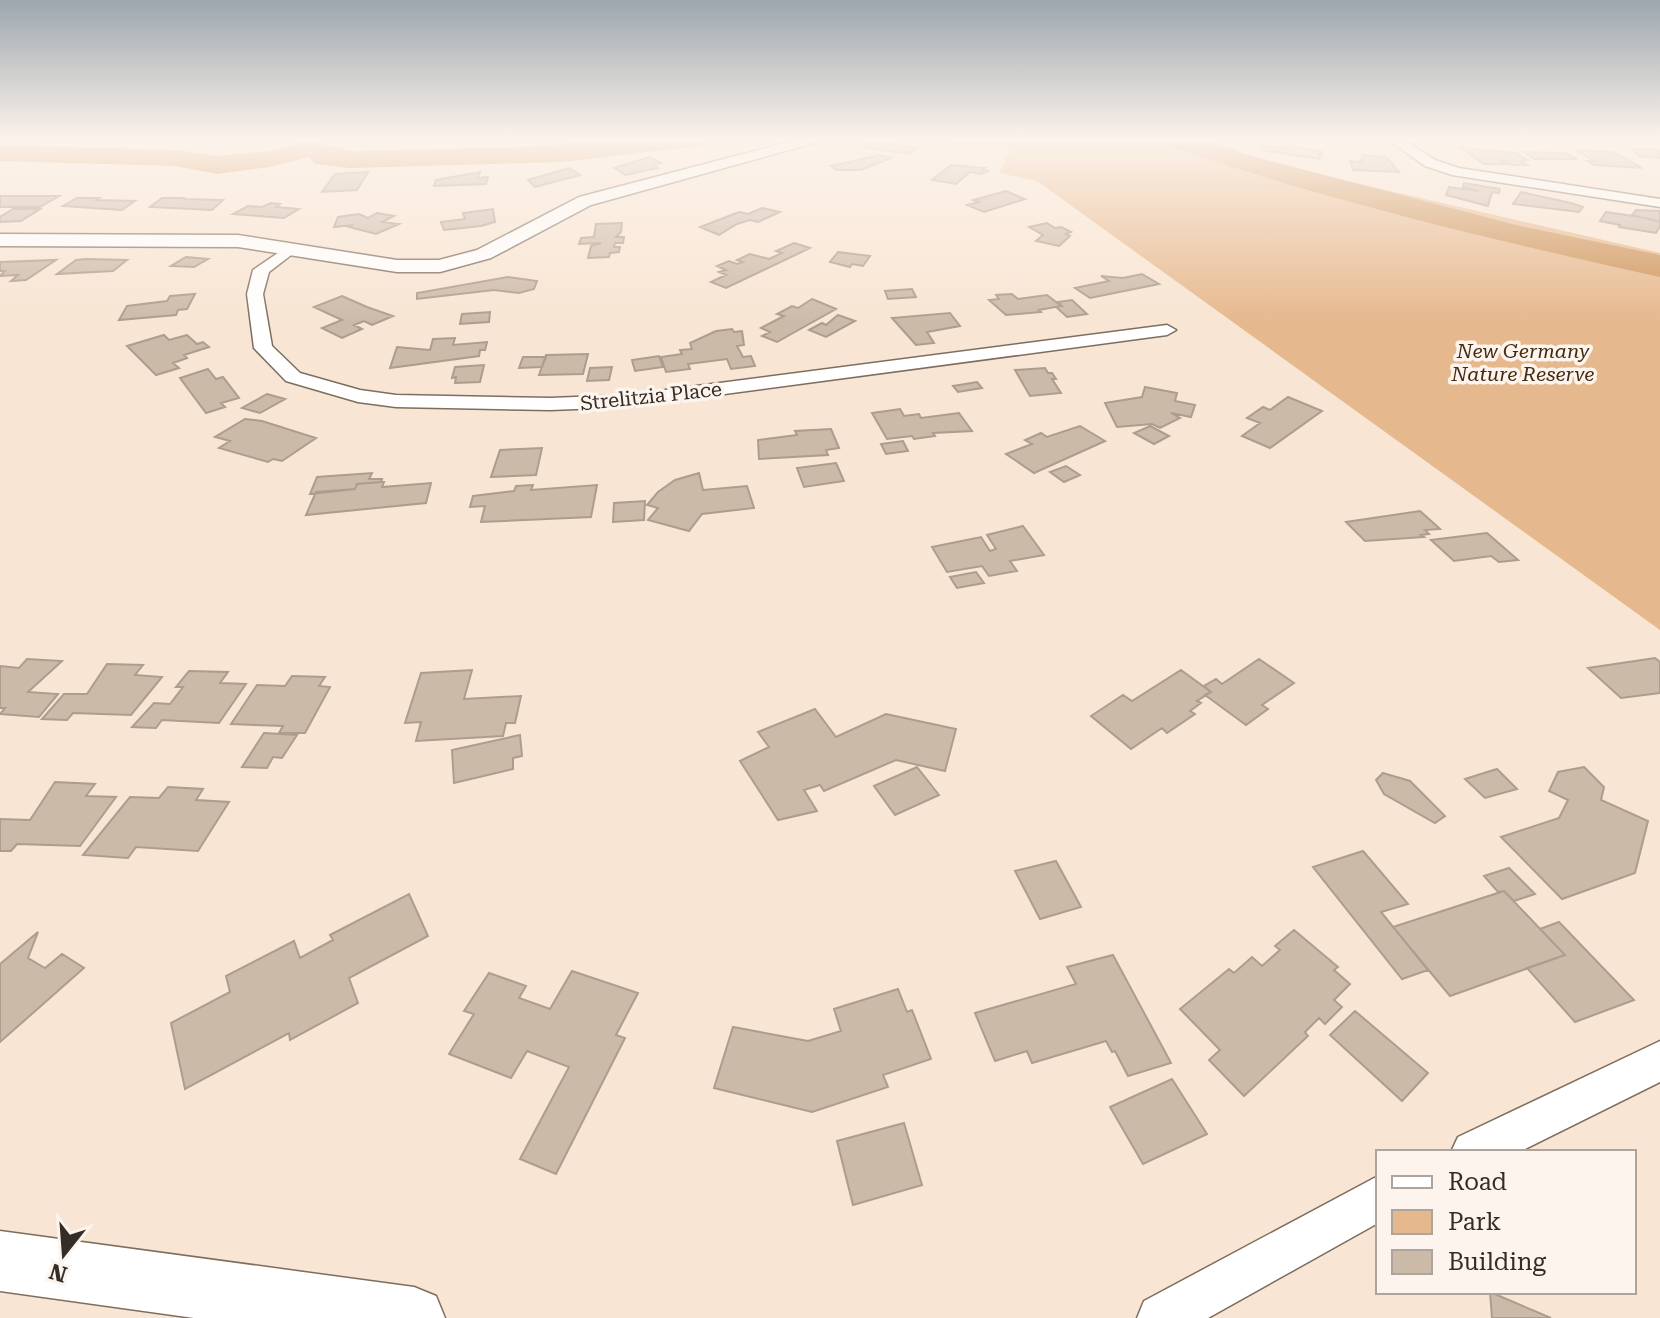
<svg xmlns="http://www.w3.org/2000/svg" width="1660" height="1318" font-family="'Roboto Serif',serif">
	<rect width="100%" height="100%" fill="#f8e5d3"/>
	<path fill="#e6b88d" d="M1211,141L1241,155L1330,177L1660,253V630L1037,181L999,173L1010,151L1003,143Z"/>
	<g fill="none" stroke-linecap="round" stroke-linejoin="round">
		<path fill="#cd9155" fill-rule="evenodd" d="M641,138H712L708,144L699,146L562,162L350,168L315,164L309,157L270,167L217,174L176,166L0,161V145L176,150L217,156L270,151L309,141L350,151L527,147Z
			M1159,138H1200L1252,156L1516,225L1660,255V277C1493,240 1324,200 1163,144Z"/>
	</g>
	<path fill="#ccbaa9" stroke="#ae9c8c" stroke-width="2" d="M868,143H885L917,147L910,154L863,147Z
		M1287,145L1321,151L1322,155L1319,154L1320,159L1261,150V146L1287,148Z
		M1461,148L1516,153L1527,160L1520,161L1527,165H1512L1506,161H1501L1506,164H1484Z
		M1632,149L1659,150L1660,158L1639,156Z
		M1575,150L1614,152L1642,168L1594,165L1587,161H1594Z
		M1524,152L1565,153L1577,159H1535Z
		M880,155L891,158L861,170H837L831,166Z
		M1362,155L1386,157L1399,172L1353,170L1350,161L1361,162L1360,160H1364Z
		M649,157L661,163L653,165L658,168L626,175L614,168Z
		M951,165L985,168L983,170L988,171L981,174L970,172L956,184L932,180Z
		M569,168L580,175L535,187L528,180Z
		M368,172L357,190L322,192L335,174Z
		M480,172L478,178L488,177L486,184L434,186L436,180Z
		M1464,183L1500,189L1499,193L1492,192L1488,206L1446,195L1449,187L1479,191L1463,187Z
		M1006,191L1025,199L984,212L967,205L979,202L973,200Z
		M1521,192L1571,203L1583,207L1579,212L1513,204Z
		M0,196H59L40,207H0Z
		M77,198H99L96,200L135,201L122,210L63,206Z
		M162,198H185L183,199L223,200L212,210L150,207Z
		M271,203L280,204L276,207L299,209L284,218L233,214L248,206L262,207Z
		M762,208L780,212L758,222L750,220L737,224L719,235L700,227L739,212L748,214Z
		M13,209H40L21,221L0,222V217Z
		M493,209L495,222L481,226L444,230L441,222L465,219L463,213Z
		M1636,210L1660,211V222L1632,215Z
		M1606,212L1646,218L1660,222V226L1656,233L1619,227L1620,225L1600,221Z
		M377,213L394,216L382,222L399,224L376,234L349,227L353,225L334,227L338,217L359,214L368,218Z
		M622,223L621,232L616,237H624L623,243H615L614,247H620L619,252L610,253L609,257L588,258L591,246L601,243L579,244L581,238L594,237L596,224Z
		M1047,223L1055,228L1061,227L1071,232L1066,234L1070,236L1059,246L1036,241L1043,235L1029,227Z
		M794,243L810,248L726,288L711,282L726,275L719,272L726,270L717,266L729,261L737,264L743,262L737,260L750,254L769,259L782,253L776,251Z
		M838,252L870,256L863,266L852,264L850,267L830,262Z
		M186,257L208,259L194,267L171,266Z
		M56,260L26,280L11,281L18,275L0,276L5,271H0V262Z
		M76,260L86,259L127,260L113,271L57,274Z
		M1142,274L1159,284L1090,298L1075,288L1109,281L1101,276L1123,278Z
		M508,277L537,281L534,289L519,293L494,290L417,299V293Z
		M912,289L916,297L888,299L885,291Z
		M195,294L187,309L178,310L176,315L119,320L127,306L167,301L170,296Z
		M1012,294L1018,299L1047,295L1061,306L1039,310L1041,312L1006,315L989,300L999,299L996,295Z
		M342,296L367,307L393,316L372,325L364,321L354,325L362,329L342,338L322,328L342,320L314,307Z
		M812,299L836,309L777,342L762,336L770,332L761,328L784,316L777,314L792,306L798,308Z
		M1072,300L1087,314L1067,317L1056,307L1062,306L1058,302Z
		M490,312L489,322L460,324L462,314Z
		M950,313L960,326L927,332L934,343L916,345L892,318Z
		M838,315L855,321L826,337L809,330L822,323L826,325Z
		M732,329L734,332L742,331L744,345L737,346L743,357L751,356L755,366L731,369L727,359L688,364L690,369L666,372L661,357L682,354L680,350L692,349L690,343L716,331Z
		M164,335L169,340L187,335L197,344L203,342L209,347L184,355L187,358L173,363L179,368L156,375L127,346Z
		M455,338L453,345L487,342L485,350H480L479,356L390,368L397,347L430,350L433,339Z
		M588,354L583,374L539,375L546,355Z
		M659,356L663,367L635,371L632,360Z
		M523,357H546L542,367L519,368Z
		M484,365L480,382L455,383L456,377L452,378L455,367Z
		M612,367L609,380L587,381L590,368Z
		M1045,368L1048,373H1052L1056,379H1052L1061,393L1030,396L1015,370Z
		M208,369L216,379L223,377L239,398L221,403L225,407L206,413L180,378Z
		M977,382L982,388L958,392L953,386Z
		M1145,387L1177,393L1175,401L1195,405L1191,417L1171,413L1180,418L1160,428L1152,424L1117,427L1105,403L1142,397Z
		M267,394L285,399L260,413L242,408Z
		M1288,397L1322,411L1270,448L1242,436L1260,423L1247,418L1263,407L1270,410Z
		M900,409L904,416L919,414L921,418L959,413L972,431L933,433L935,436L914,439L912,436L887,439L872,413Z
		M245,419L262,421L316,438L282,461L273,459L268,462L219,448L230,441L215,437Z
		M1080,426L1105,441L1034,473L1006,454L1032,444L1025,440L1041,433L1047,437Z
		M1150,426L1169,436L1154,444L1134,433Z
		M831,429L839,448L826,450L828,455L759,459L758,440L797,435L795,431Z
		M903,441L908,451L886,454L881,444Z
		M542,448L536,475L491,477L500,450Z
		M836,463L844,481L804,487L797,468Z
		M1066,466L1080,475L1064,482L1050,472Z
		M372,473L369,479H382L381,482L357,484L355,489L310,494L317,477Z
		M699,473L703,490L747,486L754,508L702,514L689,531L648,520L658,508L647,505L658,492L675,480Z
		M381,482H384L382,487L431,483L426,503L306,515L316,492L355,489L357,484Z
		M533,485L531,490L597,485L591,517L481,522L485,506L470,507L473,496L514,491L516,486Z
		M645,501L644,520L613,522L614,503Z
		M1420,511L1440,529L1425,530L1429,534L1421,535L1424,537L1365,541L1346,522Z
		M1023,526L1044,555L1010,561L1017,571L989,576L982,566L947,572L932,547L981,537L990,551L996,549L987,535Z
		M1487,533L1518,560L1499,562L1491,556L1454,561L1431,540Z
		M976,572L984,583L957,588L950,577Z
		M1655,658L1660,662V693L1621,698L1588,668Z
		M27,659L62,661L28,692L58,694L39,717L0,714L5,708H0V666L19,668Z
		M1259,659L1294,683L1262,705L1268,709L1246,725L1205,695L1211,692L1204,686L1216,679L1222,684Z
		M107,664L143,665L135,675L162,677L131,715L73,713L67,720L42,719L64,694H87Z
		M472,670L464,699L521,696L515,723H506L503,736L416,741L421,722L405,723L421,673Z
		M1181,670L1211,692L1197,701L1201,703L1190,711L1195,714L1167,733L1162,728L1131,749L1091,716L1123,695L1132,701Z
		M189,671L228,672L220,683L246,684L219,723L162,720L156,728L132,727L154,703L170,704L183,687H176Z
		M292,676L325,677L319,686L330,687L305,733H279L283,726L231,724L257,685L285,686Z
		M815,709L836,737L886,714L956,729L945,771L896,760L824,791L820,785L804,790L817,811L778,820L740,761L769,747L758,732Z
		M264,733L297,735L282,758L273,757L267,768L242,767Z
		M520,735L522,756L513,758V769L454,783L452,750Z
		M917,767L939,795L895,815L874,786Z
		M1584,767L1604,787L1601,800L1648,821L1635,873L1562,899L1501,837L1559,818L1568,800L1549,791L1558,772Z
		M1497,769L1517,789L1485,798L1465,779Z
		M1383,773L1410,781L1445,816L1435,823L1384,794L1376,780Z
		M55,782L95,784L86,796L116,797L80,846L17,844L11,851H0V819L30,820Z
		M168,787L203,789L196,800L229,802L198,851L136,847L128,858L83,855L130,797L159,798Z
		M1363,851L1408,904L1381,912L1428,970L1402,979L1313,867Z
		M1056,861L1081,907L1040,919L1015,871Z
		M1509,868L1535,894L1514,901L1504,891L1498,892L1484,876Z
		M1504,891L1565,955L1450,996L1393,927Z
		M409,894L428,936L349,978L358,1003L290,1040L289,1033L185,1089L171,1023L230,992L226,976L294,941L300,958L333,940L330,935Z
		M1559,922L1634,1000L1575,1022L1527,968L1565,955L1540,929Z
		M1294,930L1338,967L1334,970L1350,984L1334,1000L1342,1007L1325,1024L1319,1018L1305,1032L1308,1036L1244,1096L1209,1060L1220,1050L1180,1009L1229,969L1234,973L1252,957L1262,966L1280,950L1275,946Z
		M38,932L28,958L45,968L62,954L84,968L0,1042V964Z
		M1113,955L1171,1063L1128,1076L1115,1051L1112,1052L1106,1041L1032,1063L1027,1051L995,1061L975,1013L1076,984L1067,967Z
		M572,971L638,993L616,1035L625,1038L556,1174L520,1159L569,1067L527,1051L511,1078L449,1054L474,1014L464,1011L489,973L526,986L519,998L550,1009Z
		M898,989L907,1012L912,1010L931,1059L883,1075L888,1087L812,1112L714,1088L733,1027L808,1041L841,1031L834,1009Z
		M1355,1011L1428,1073L1402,1101L1330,1035Z
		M1172,1079L1207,1134L1143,1164L1110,1107Z
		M904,1123L922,1185L853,1205L837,1141Z
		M1490,1292L1551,1318H1492Z"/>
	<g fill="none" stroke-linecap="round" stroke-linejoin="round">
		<defs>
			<path id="minor" d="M1386,138H1401L1435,160L1459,168L1660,199V207L1452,175L1425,166Z
				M291,244L299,249L269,272L263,294L272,346L300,373L360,390L396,395L550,398L627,395L1167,325L1176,330L1167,335L627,407L550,410L396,407L358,402L286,381L254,348L247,294L253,270Z
				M1660,1041V1082L1519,1152H1451L1458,1137Z
				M1378,1176V1223L1208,1318H1137L1144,1301Z"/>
			<path id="tertiary" d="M804,138H832L591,205L491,258L440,272H397L238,247L0,246V234L238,235L397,260H439L477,250L579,197Z
				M944,138H1082L1074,143H952Z
				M0,1231L414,1287L436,1296L445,1318H194L0,1291Z"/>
		</defs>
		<use href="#minor" stroke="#7e6d5e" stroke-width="3"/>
		<use href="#tertiary" stroke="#7e6d5e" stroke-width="3"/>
		<use href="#minor" fill="#fff" fill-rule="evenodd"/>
		<use href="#tertiary" fill="#fff" fill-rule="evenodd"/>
	</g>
	<linearGradient id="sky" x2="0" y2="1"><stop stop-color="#9da6ad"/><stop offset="0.43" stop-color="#fcf3eb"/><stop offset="1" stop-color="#fcf3eb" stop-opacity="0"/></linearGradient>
	<rect width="1660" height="323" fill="url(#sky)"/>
	<g text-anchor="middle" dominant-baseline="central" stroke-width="7" stroke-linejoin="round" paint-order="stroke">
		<g font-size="20" font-style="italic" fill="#432a10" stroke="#fcf4ed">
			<text x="1523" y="351">New Germany<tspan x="1523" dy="23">Nature Reserve</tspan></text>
		</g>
		<g font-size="20" fill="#342c26" stroke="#fcf4ed">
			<text transform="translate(651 396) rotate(-6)">Strelitzia Place</text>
		</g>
	</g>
	<rect x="1376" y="1150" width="260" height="144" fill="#fcf4ed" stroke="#aca49d" stroke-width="2"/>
	<rect x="1392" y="1176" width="40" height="12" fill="#ffffff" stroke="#aca49d" stroke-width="2"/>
	<text x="1448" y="1190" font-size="24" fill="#342c26">Road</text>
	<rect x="1392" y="1210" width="40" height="24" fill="#e6b88d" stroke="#aca49d" stroke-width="2"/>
	<text x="1448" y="1230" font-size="24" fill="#342c26">Park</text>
	<rect x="1392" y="1250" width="40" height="24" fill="#ccbaa9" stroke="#aca49d" stroke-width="2"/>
	<text x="1448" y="1270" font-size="24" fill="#342c26">Building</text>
	<g transform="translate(64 1254) rotate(197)" stroke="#fcf4ed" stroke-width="6" paint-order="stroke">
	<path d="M0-6L14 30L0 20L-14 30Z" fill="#342c26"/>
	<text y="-12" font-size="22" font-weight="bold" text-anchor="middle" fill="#342c26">N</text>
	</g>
</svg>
